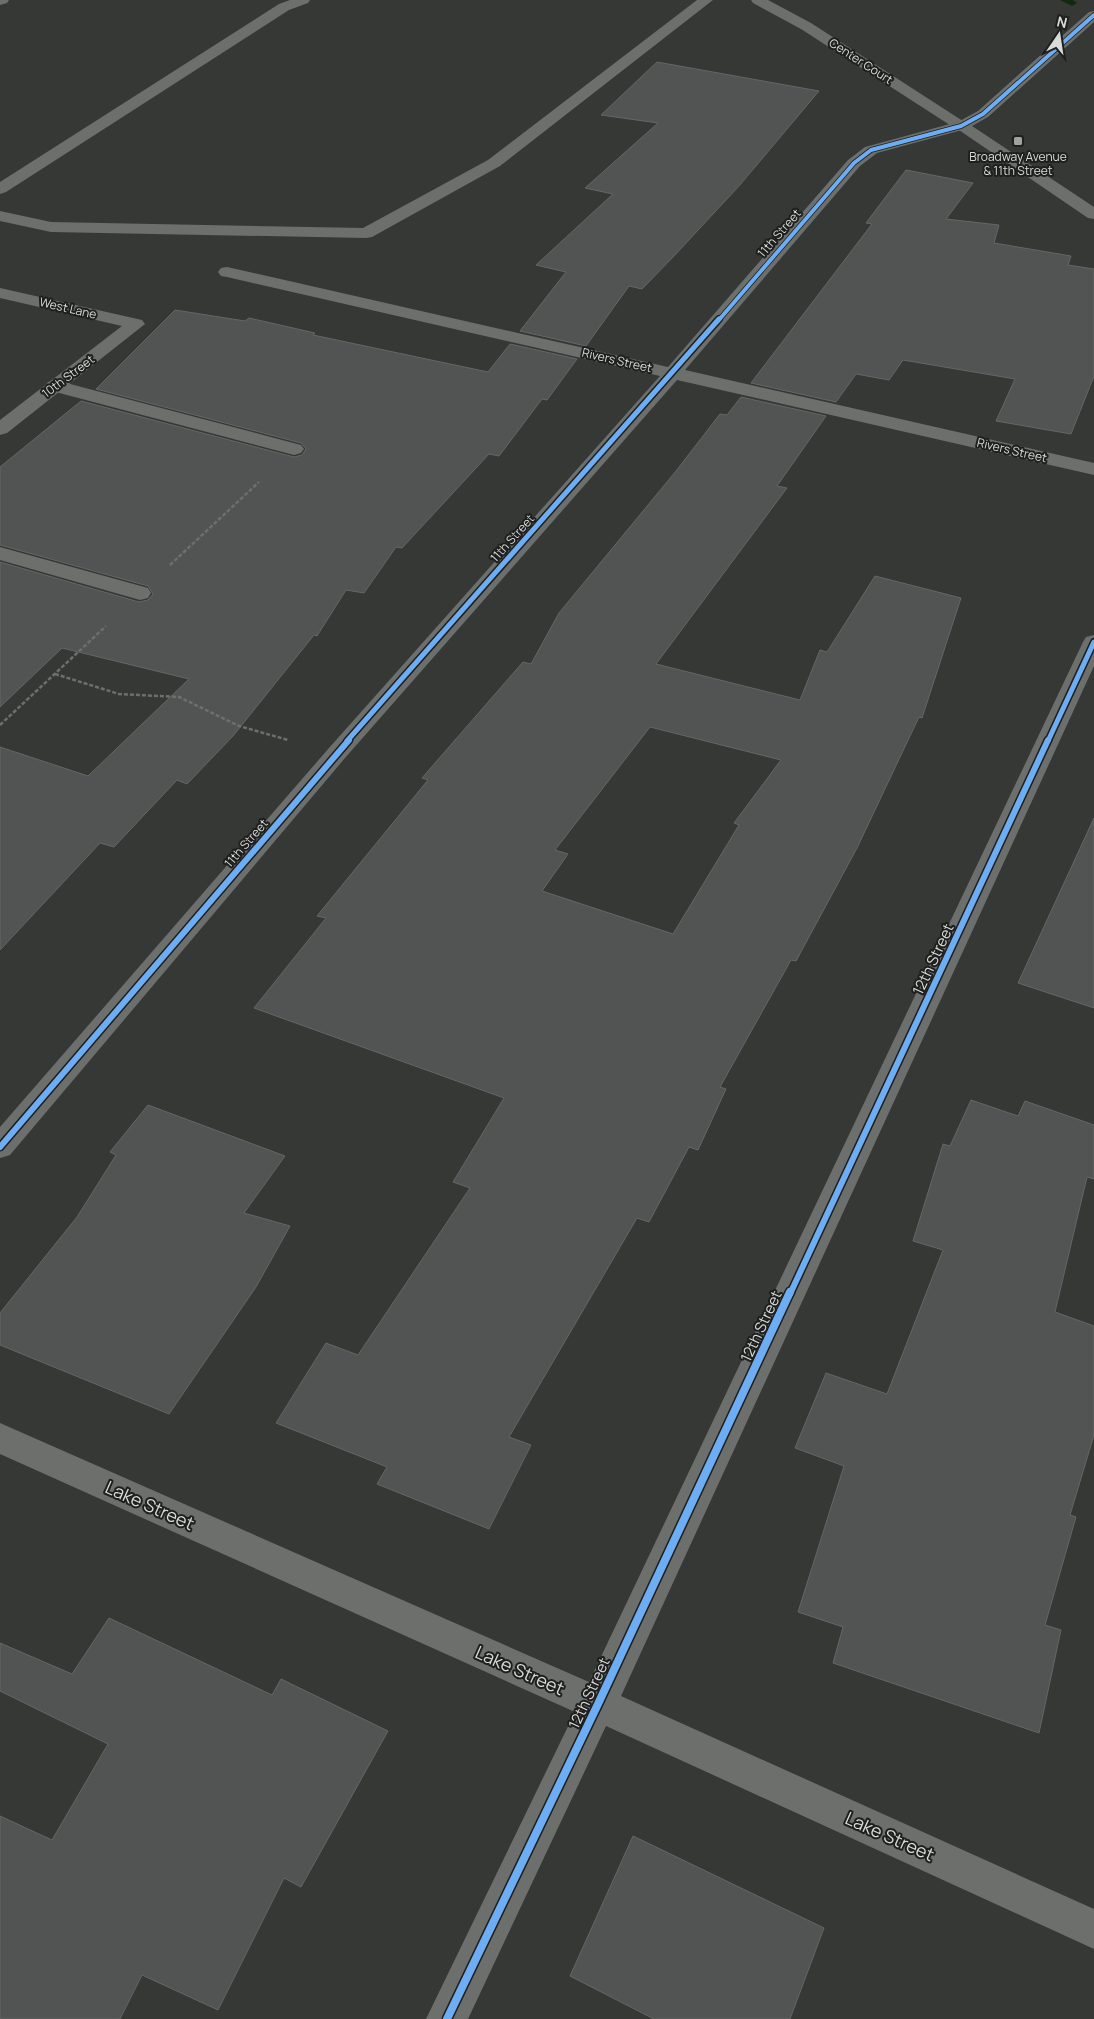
<svg xmlns="http://www.w3.org/2000/svg" width="1094" height="2019" font-family="Manrope,sans-serif">
	<rect width="100%" height="100%" fill="#363836"/>
	<g fill="none" stroke-linecap="round" stroke-linejoin="round">
		<path fill="#122911" fill-rule="evenodd" d="M1060,0H1073L1077,3L1072,6Z"/>
	</g>
	<path fill="#525353" stroke="#656666" fill-rule="evenodd" d="M657,62L819,91L739,186L674,256L642,289L629,286L586,346L520,331L566,272L536,265L613,194L585,188L658,123L601,115Z
		M906,170L973,183L946,219L999,225L994,243L1071,256L1068,265L1094,269V376L1071,434L996,421L1015,379L903,360L889,380L856,374L836,402L751,383L872,224L866,223Z
		M175,310L245,321L249,318L315,333L313,335L488,372L510,344L577,359L547,400L542,399L499,456L489,454L402,548L396,547L364,593L346,590L317,636L314,635L233,736L187,784L177,780L114,847L100,843L0,950V747L88,776L189,679L62,648L0,707V562L139,602L148,600L153,594L148,586L0,545V467L81,401L294,457L302,455L306,449L301,443L96,389Z
		M741,397L826,416L777,486L787,488L656,664L800,700L820,650L827,652L875,576L961,598L922,718L919,717L857,848L796,961L791,960L720,1087L726,1089L698,1150L689,1147L649,1222L637,1218L509,1437L531,1445L489,1529L377,1484L387,1467L276,1423L326,1343L358,1355L470,1188L453,1182L504,1098L254,1008L326,918L317,916L428,780L422,778L523,662L531,664L559,613L676,471L720,414L727,415ZM650,727L781,760L734,823L739,825L673,934L542,891L568,854L555,850Z
		M1094,818V1008L1018,983Z
		M971,1100L1018,1116L1025,1101L1094,1125V1179L1087,1177L1055,1312L1094,1326V1435L1070,1515L1076,1517L1045,1625L1061,1630L1039,1733L833,1663L843,1627L798,1612L844,1466L795,1448L826,1373L887,1394L943,1250L913,1241L943,1144L950,1146Z
		M148,1105L285,1156L244,1213L290,1226L256,1287L169,1414L0,1345V1313L77,1217L116,1155L110,1152Z
		M109,1618L272,1695L281,1679L388,1731L301,1887L284,1878L218,2010L142,1975L120,2019H0V1816L52,1840L108,1744L0,1691V1643L72,1674Z
		M633,1836L824,1928L790,2019H654L570,1976Z"/>
	<g fill="none" stroke-linecap="round" stroke-linejoin="round">
		<path stroke="#6d6f6c" stroke-width="2.5" stroke-dasharray="4 2" stroke-linecap="butt" d="M170,565L259,482
			M55,674L119,694L179,697L239,726L288,740
			M0,725L106,626"/>
		<path fill="#6c6f6c" fill-rule="evenodd" d="M290,0H310L308,3L289,10L6,192L0,194V182L279,4Z
			M697,0H713L500,166L372,237L366,238L51,232L0,221V211L51,222L363,228L488,160Z
			M751,0H768L811,23L966,123L969,126L966,129H956L801,29L753,3Z
			M55,380L301,445L304,449L301,453L294,455L48,390L45,386L48,382Z
			M0,547L148,588L151,593L148,598L140,600L0,560Z"/>
		<path fill="#6c6f6c" fill-rule="evenodd" d="M961,121L966,123L969,126L966,129L877,153L860,166L685,370L1094,463V475L677,380L345,758L10,1155L0,1158V1127L329,748L660,376L227,277L221,276L218,272L221,268L227,267L668,367L848,160L865,147Z
			M0,288L142,320L145,324L7,433L0,435V420L122,326L0,298Z
			M1094,635V666L621,1696L1094,1909V1949L606,1726L468,2019H426L575,1712L0,1454V1423L589,1682L1083,642L1086,637Z"/>
		<path fill="#6c6f6c" fill-rule="evenodd" d="M0,0H9L7,3L0,5Z
			M1094,11V22L988,117L972,126L1094,207V219L1088,218L953,126L956,123L978,111L1089,12Z"/>
		<defs>
			<path id="cycleway-far3" d="M718,321L854,163L871,150L961,126L983,114L1094,15"/>
			<path id="cycleway-far2" d="M347,741L719,319
				M1048,741L1094,642"/>
			<path id="cycleway-far1" d="M0,1147L349,740
				M790,1294L1048,740"/>
			<path id="cycleway" d="M447,2019L598,1704L790,1292"/>
		</defs>
		<use href="#cycleway-far3" stroke="#1e1f1e" stroke-width="5.5"/>
		<use href="#cycleway-far2" stroke="#1e1f1e" stroke-width="8"/>
		<use href="#cycleway-far1" stroke="#1e1f1e" stroke-width="9"/>
		<use href="#cycleway" stroke="#1e1f1e" stroke-width="11"/>
		<use href="#cycleway-far3" stroke="#6dadf4" stroke-width="4"/>
		<use href="#cycleway-far2" stroke="#6dadf4" stroke-width="5"/>
		<use href="#cycleway-far1" stroke="#6dadf4" stroke-width="6"/>
		<use href="#cycleway" stroke="#6dadf4" stroke-width="8"/>
	</g>
	<rect fill="#a0a29f" stroke="#1e1f1e" stroke-width="2" x="1013" y="136" width="10" height="10" rx="2.5"/>
	<g text-anchor="middle" dominant-baseline="central" stroke-width="4" stroke-linejoin="round" paint-order="stroke">
		<g font-size="12" fill="#d9dbd8" stroke="#1e1f1e">
			<text transform="translate(861 61) rotate(33)">Center Court</text>
			<text transform="translate(779 233) rotate(-49)">11th Street</text>
			<text transform="translate(68 308) rotate(13)">West Lane</text>
			<text transform="translate(617 360) rotate(13)">Rivers Street</text>
			<text transform="translate(68 376) rotate(-37)">10th Street</text>
			<text transform="translate(1012 450) rotate(13)">Rivers Street</text>
			<text transform="translate(512 538) rotate(-48)">11th Street</text>
			<text transform="translate(246 843) rotate(-49)">11th Street</text>
		</g>
		<g font-size="12" fill="#d9dbd8" stroke="#1e1f1e">
			<text x="1018" y="156">Broadway Avenue<tspan x="1018" dy="14">&amp; 11th Street</tspan></text>
		</g>
		<g font-size="15" fill="#d9dbd8" stroke="#1e1f1e">
			<text transform="translate(933 959) rotate(-65)">12th Street</text>
			<text transform="translate(761 1326) rotate(-65)">12th Street</text>
			<text transform="translate(589 1693) rotate(-65)">12th Street</text>
		</g>
		<g font-size="18" fill="#d9dbd8" stroke="#1e1f1e">
			<text transform="translate(150 1505) rotate(24)">Lake Street</text>
			<text transform="translate(520 1670) rotate(24)">Lake Street</text>
			<text transform="translate(890 1836) rotate(24)">Lake Street</text>
		</g>
	</g>
	<g transform="translate(1059 35) rotate(13)" stroke="#1e1f1e" stroke-width="4" paint-order="stroke">
	<path d="M0-4L9 19L0 12L-9 19Z" fill="#d9dbd8"/>
	<text y="-8" font-size="14" font-weight="bold" text-anchor="middle" fill="#d9dbd8">N</text>
	</g>
</svg>
